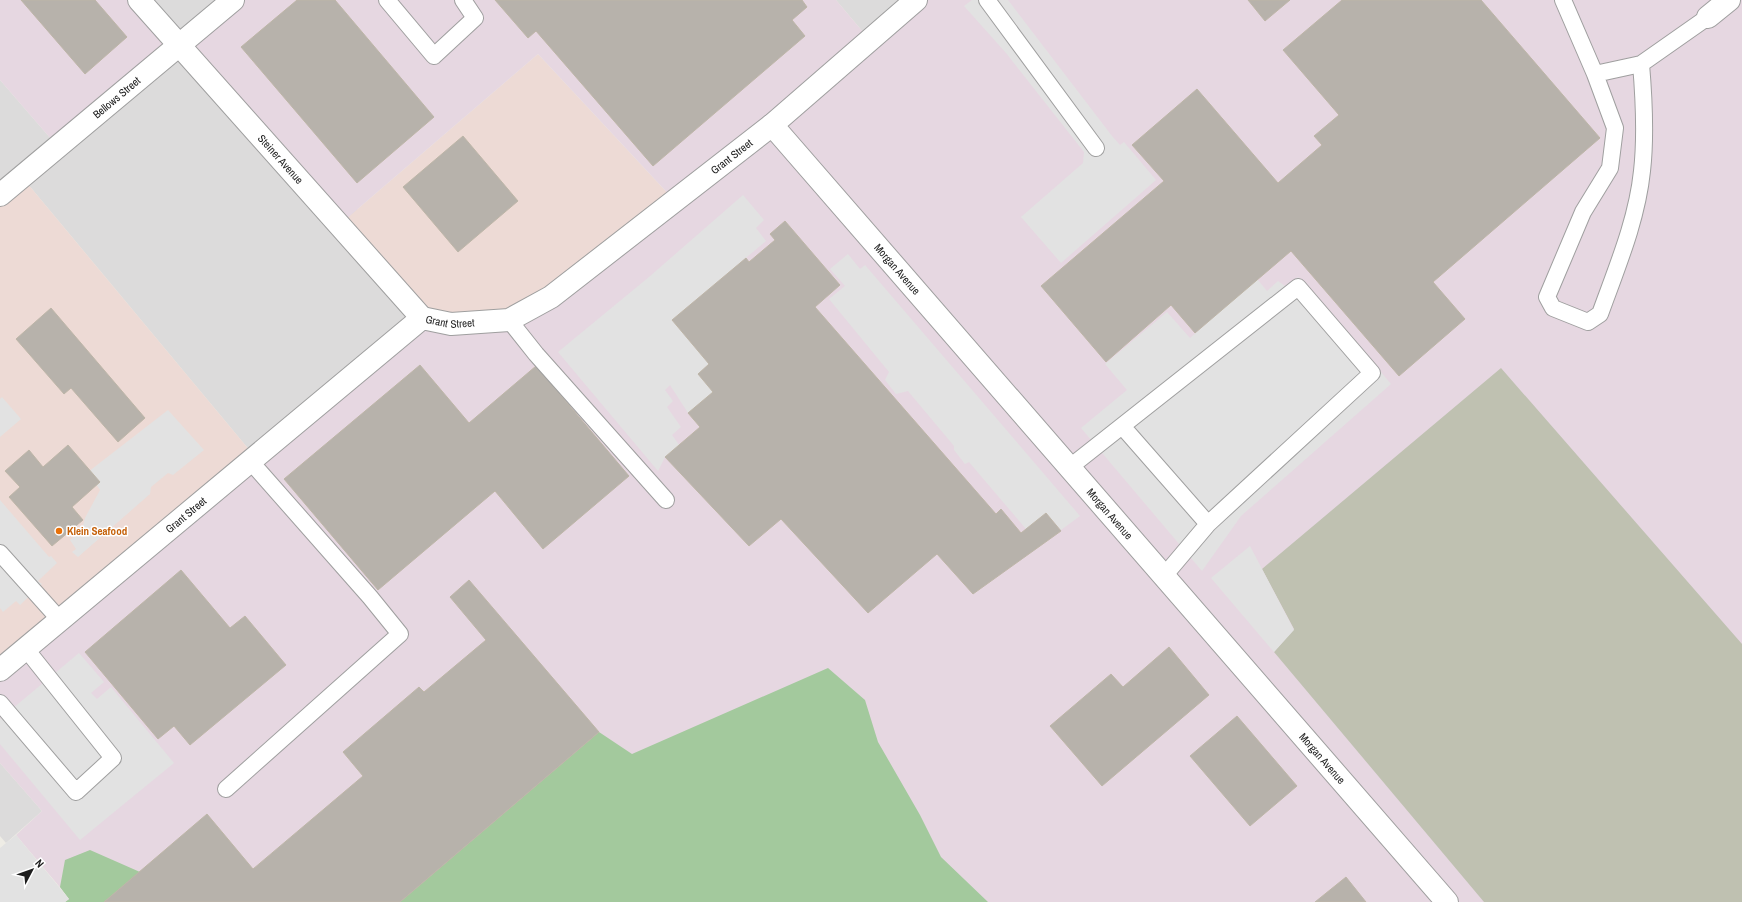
<svg xmlns="http://www.w3.org/2000/svg" width="1742" height="902" font-family="'Archivo Narrow',sans-serif">
	<rect width="100%" height="100%" fill="#eeece5"/>
	<path fill="#dcdbdb" d="M139,0H233L422,318L256,458L22,177L0,196V80L58,147Z
		M836,0H916L869,39Z
		M0,763L42,811L6,843L0,836Z"/>
	<path fill="#eddad5" d="M538,54L675,201L509,320L422,318L339,225Z
		M22,177L256,458L0,670V196Z"/>
	<path fill="#e6d7e1" d="M0,0H139L179,44L233,0H836L869,39L916,0H1742V902H65L69,898L16,835L42,811L0,763V670L422,318L509,320L675,201L538,54L339,225L179,45L58,147L0,80Z"/>
	<path fill="#bfc1b1" d="M1501,368L1742,644V902H1484L1274,652L1294,629L1262,569Z"/>
	<path fill="#a3c99d" d="M828,668L865,700L878,742L920,815L941,857L988,902H400L599,732L632,754Z
		M90,850L140,872L104,902H65L69,899L60,887L65,860Z"/>
	<path fill="#e2e2e2" d="M972,0H1008L1112,136L1120,145L1124,142L1156,180L1061,263L1021,217L1083,163L1084,152L1006,53L964,6Z
		M743,195L764,220L756,228L766,241L672,320L709,364L698,374L713,392L688,413L670,385L665,390L673,401L667,407L681,427L672,435L682,449L665,457L658,471L558,352L649,277Z
		M848,254L860,269L865,265L1080,516L1061,530L1046,513L1026,529L969,462L965,464L954,450V446L908,391L896,394L885,380L889,372L829,299L845,286L830,269Z
		M1298,277L1309,287L1391,384L1241,516L1202,571L1081,428L1127,390L1105,364L1167,312L1190,338L1257,279L1267,291L1278,281L1285,286Z
		M2,397L21,419L0,437V399Z
		M168,410L204,450L173,475L168,473L151,487L150,494L78,557L72,552L76,549L70,540L82,529L85,518L100,490L88,472Z
		M0,500L49,557L51,556L57,563L38,581L42,584L20,605L16,601L3,612L0,608Z
		M1250,546L1294,630L1274,652L1211,578Z
		M79,653L104,682L91,693L97,699L111,687L174,763L80,840L0,744V719Z
		M16,835L69,899L65,902H0V848Z"/>
	<path fill="#b7b2ab" stroke="#beb6a8" d="M21,0H95L127,37L85,74Z
		M297,0H335L434,117L357,183L241,47Z
		M495,0H802L807,7L792,20L805,36L653,166L536,31L528,38Z
		M1248,0H1290L1265,21Z
		M1342,0H1481L1600,138L1433,282L1465,319L1399,376L1291,251L1195,333L1171,305L1106,362L1041,286L1164,181L1132,145L1197,89L1278,183L1322,145L1314,136L1339,115L1283,50Z
		M463,136L518,201L458,252L403,187Z
		M785,221L840,285L815,307L996,514L1001,509L1021,533L1046,513L1061,531L973,594L937,554L868,613L781,519L749,546L665,457L700,427L688,413L713,392L698,374L709,364L672,320L746,258L749,262L775,240L770,234Z
		M51,308L145,418L118,442L71,388L64,394L16,339Z
		M420,365L469,423L536,366L629,476L543,549L495,491L378,590L284,479Z
		M68,445L100,482L72,507L83,520L52,546L9,497L20,487L5,471L29,450L43,467Z
		M181,570L230,628L245,616L286,665L190,745L174,726L158,739L85,652Z
		M469,580L599,732L400,902H104L207,814L253,869L363,776L343,752L419,687L424,692L486,640L450,597Z
		M1169,647L1209,695L1102,786L1050,726L1111,674L1123,687Z
		M1237,716L1297,786L1250,826L1190,756Z
		M1346,877L1366,902H1315Z"/>
	<g fill="none" stroke-linecap="round" stroke-linejoin="round">
		<defs>
			<path id="service" d="M387,0L434,56L475,18L463,0
				M987,0L1096,148
				M1563,0L1595,74L1615,128L1610,168L1583,212L1547,297L1553,308L1588,322L1600,314C1617,267 1637,220 1642,171C1646,136 1644,99 1641,64L1708,17
				M1595,74L1641,64
				M509,320L536,354L666,500
				M1122,426L1208,524
				M1070,467L1298,287L1372,373L1208,524L1164,576
				M0,553L60,620
				M0,703L76,792L113,758L26,649
				M226,789L400,634L370,597L251,462"/>
			<g id="minor">
				<path id="s1" d="M139,0L422,318"/>
				<path d="M1708,17L1729,0"/>
				<path id="s2" d="M0,195L233,0"/>
			</g>
			<g id="tertiary">
				<path id="s3" d="M772,125L1447,902"/>
				<path id="s4" d="M0,670L422,318L451,324L509,320L551,297L772,125L916,0"/>
			</g>
		</defs>
		<use href="#service" stroke="#9f9f9f" stroke-width="18"/>
		<use href="#minor" stroke="#9f9f9f" stroke-width="24"/>
		<use href="#tertiary" stroke="#9f9f9f" stroke-width="24"/>
		<use href="#service" stroke="#fff" stroke-width="16"/>
		<use href="#minor" stroke="#fff" stroke-width="22"/>
		<use href="#tertiary" stroke="#fff" stroke-width="22"/>
	</g>
	<circle fill="#e8710a" stroke="#fff" stroke-width="1.5" cx="59" cy="531" r="4"/>
	<g text-anchor="middle" dominant-baseline="central" stroke-width="3" stroke-linejoin="round" paint-order="stroke">
		<g font-size="11" fill="#1e1e1e" stroke="#fff">
			<text stroke="none"><textPath href="#s2" startOffset="152">Bellows Street</textPath></text>
			<text stroke="none"><textPath href="#s4" startOffset="914">Grant Street</textPath></text>
			<text stroke="none"><textPath href="#s1" startOffset="213">Steiner Avenue</textPath></text>
			<text stroke="none"><textPath href="#s3" startOffset="191">Morgan Avenue</textPath></text>
			<text stroke="none"><textPath href="#s4" startOffset="578">Grant Street</textPath></text>
			<text stroke="none"><textPath href="#s3" startOffset="515">Morgan Avenue</textPath></text>
			<text stroke="none"><textPath href="#s4" startOffset="242">Grant Street</textPath></text>
			<text stroke="none"><textPath href="#s3" startOffset="839">Morgan Avenue</textPath></text>
		</g>
		<g font-size="11" font-weight="bold" fill="#c56008" stroke="#fff" text-anchor="start">
			<text x="67" y="531">Klein Seafood</text>
		</g>
	</g>
	<g transform="translate(32 870) rotate(49)" stroke="#ffffff" stroke-width="3" paint-order="stroke">
	<path d="M0-3L7 15L0 10L-7 15Z" fill="#1e1e1e"/>
	<text y="-6" font-size="11" font-weight="bold" text-anchor="middle" fill="#1e1e1e">N</text>
	</g>
</svg>
